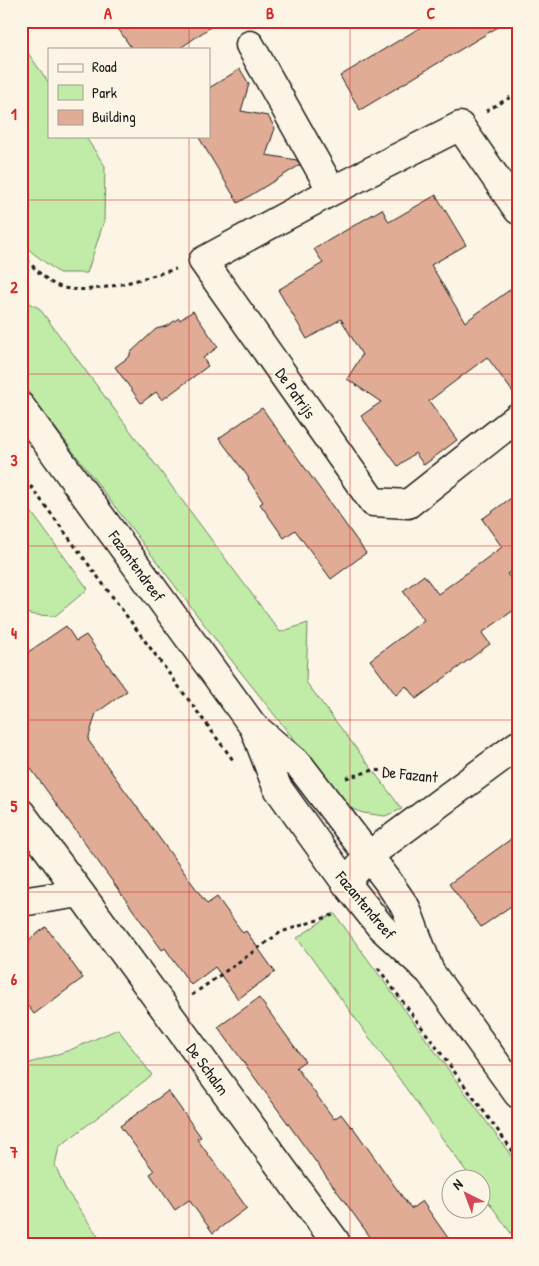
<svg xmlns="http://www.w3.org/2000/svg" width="539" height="1266" font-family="'Patrick Hand',sans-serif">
	<rect width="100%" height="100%" fill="#fcf5e5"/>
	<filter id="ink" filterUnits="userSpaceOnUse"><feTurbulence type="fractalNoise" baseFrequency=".02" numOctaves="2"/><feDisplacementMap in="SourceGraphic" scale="10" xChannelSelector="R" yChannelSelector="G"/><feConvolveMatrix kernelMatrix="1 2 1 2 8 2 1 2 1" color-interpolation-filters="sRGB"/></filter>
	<g filter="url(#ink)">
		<path fill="#c1eca8" stroke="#6e8462" d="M21,43L49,83V136H85L105,166L104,221L87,273H59L33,253L21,242Z
			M21,281L23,282L24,301L39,308L280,632L308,623L306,682L402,809L385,816L363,813L347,807L225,652L29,393L21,382Z
			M21,498L88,589L55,616L34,615L21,612Z
			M334,913L518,1165V1243L482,1193V1178H471L297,938Z
			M118,1029L152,1075L59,1147L55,1165L65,1188L104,1245H21V1066L70,1050Z"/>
		<path fill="#e1ac96" stroke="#1c1c1c" d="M113,21H219L179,49H132Z
			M431,21H508L360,110L340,76Z
			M240,69L249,84L241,111L268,116L275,128L266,155L297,160L300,165L238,203L198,136H209V88Z
			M436,195L466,245L431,265L465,322L518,284V399L487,357L429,401L457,440L424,465L415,453L398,466L361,416L381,402L347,379L362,355L341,319L307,339L278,290L323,263L314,249L382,209L389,222Z
			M193,311L218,347L203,358L208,366L162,400L156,392L141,403L115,367L130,356V353L156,329L167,326L179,318L180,320Z
			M262,408L366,553L331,579L295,530L284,538L260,504L263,502L248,479L249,478L219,438Z
			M518,493V568L507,574L518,588V607L482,633L490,644L416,699L406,686L396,695L370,660L424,620L403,591L424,575L438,594L502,547L482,519Z
			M66,626L76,641L86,635L127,691L96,713L88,740L137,807L207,904L217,897L243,933L246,931L275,972L238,999L215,967L191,985L165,948L162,950L21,755V657Z
			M518,834V901L481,927L449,884Z
			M46,927L83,978L34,1014L21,997V946Z
			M259,998L305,1061L296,1067L334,1119L341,1114L351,1127L352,1126L411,1209L422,1201L453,1245H376L218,1027Z
			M168,1091L201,1137L197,1139L247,1208L213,1233L189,1200L175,1210L150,1174L154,1171L120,1126Z"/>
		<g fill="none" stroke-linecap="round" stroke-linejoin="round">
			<defs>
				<path id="street" d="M250,45L332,191
					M518,210L460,126L332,191L203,261L373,502L408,504L518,417
					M21,813L80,893
					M346,883L368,856L518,745
					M21,902L80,893L335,1241L336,1245"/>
				<path id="secondary" d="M21,407L253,726L300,766L387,880L406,908L430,972
					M255,730L277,787L346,883L381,927L430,972L518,1094"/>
			</defs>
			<use href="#street" stroke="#1c1c1c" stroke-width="31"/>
			<use href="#secondary" stroke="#1c1c1c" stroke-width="31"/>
			<path stroke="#1c1c1c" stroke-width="3" stroke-dasharray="4 4" stroke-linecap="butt" d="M486,111L518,93
				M21,254C31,264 41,276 52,283C81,301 145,277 176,269
				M21,473L233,760
				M346,778L374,770L426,776
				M378,968L518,1158
				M192,995L281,932L333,915"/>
			<use href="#street" stroke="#fcf5e5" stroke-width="28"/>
			<use href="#secondary" stroke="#fcf5e5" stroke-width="28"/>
		</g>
	</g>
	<path fill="none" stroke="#d62828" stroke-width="1" stroke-opacity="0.55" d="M189,21V49M350,21V1245M189,136V1245M21,200H518M21,374H518M21,546H518M21,720H518M21,892H518M21,1065H518"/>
	<g text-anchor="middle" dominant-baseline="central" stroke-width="4" stroke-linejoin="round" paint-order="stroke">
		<g font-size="16" fill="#1c1c1c" stroke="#fcf5e5">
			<text transform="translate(296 393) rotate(55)">De Patrijs</text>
			<text transform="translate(137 566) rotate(54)">Fazantendreef</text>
			<text transform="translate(410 774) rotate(6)">De Fazant</text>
			<text transform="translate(366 905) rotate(50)">Fazantendreef</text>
			<text transform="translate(208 1069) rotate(54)">De Schalm</text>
		</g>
	</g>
	<rect width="539" height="1266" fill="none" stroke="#fcf5e5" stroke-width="55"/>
	<rect x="48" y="48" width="162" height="90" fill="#fcf5e5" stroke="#a29e95"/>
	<rect x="58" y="64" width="25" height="8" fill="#fcf5e5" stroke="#a29e95"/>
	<text x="92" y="72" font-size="15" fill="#1c1c1c">Road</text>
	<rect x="58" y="85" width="25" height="15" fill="#c1eca8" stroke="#a29e95"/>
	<text x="92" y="98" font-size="15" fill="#1c1c1c">Park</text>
	<rect x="58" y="110" width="25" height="15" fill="#e1ac96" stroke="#a29e95"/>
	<text x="92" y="122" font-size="15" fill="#1c1c1c">Building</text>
	<g transform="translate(466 1194) rotate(318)"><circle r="24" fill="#fcf5e5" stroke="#a29e95"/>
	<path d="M0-4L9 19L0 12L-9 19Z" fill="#d1495b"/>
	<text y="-8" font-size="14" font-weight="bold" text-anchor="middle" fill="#1c1c1c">N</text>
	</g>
	<rect x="28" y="28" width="484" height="1210" fill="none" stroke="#d62828" stroke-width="2"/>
	<g font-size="16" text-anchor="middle" font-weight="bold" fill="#d62828">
		<text x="108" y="19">A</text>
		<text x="270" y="19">B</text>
		<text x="431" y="19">C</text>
		<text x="14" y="120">1</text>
		<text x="14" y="293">2</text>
		<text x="14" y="466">3</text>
		<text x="14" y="639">4</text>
		<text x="14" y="812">5</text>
		<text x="14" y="985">6</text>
		<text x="14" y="1158">7</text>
	</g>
</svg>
